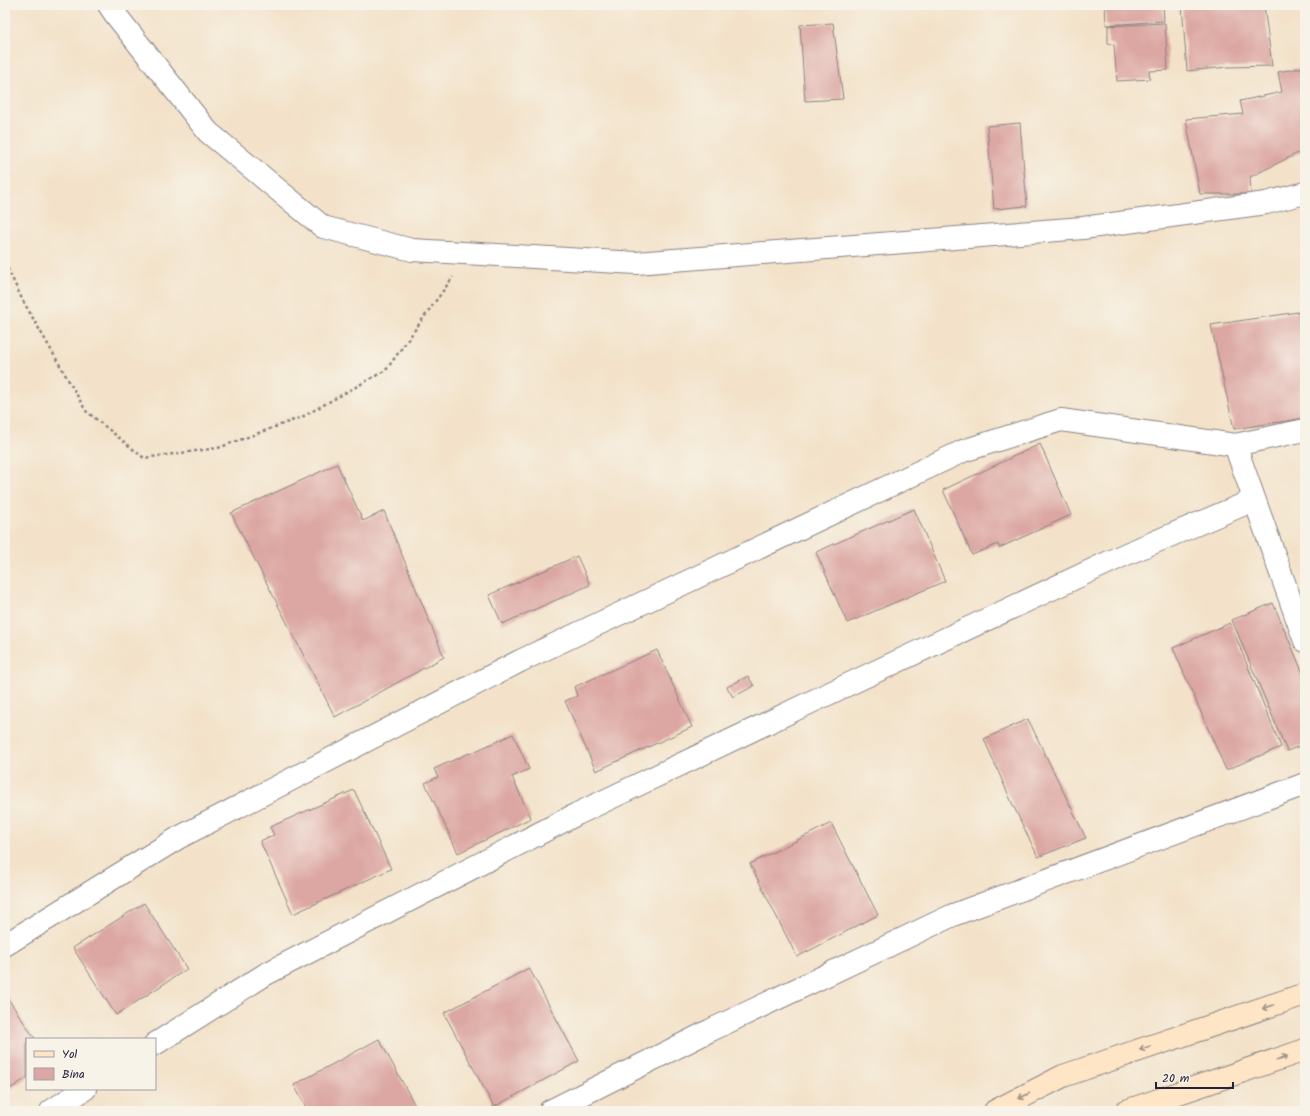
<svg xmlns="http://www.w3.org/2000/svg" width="1310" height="1116" font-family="Kalam,sans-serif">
	<rect width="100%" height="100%" fill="#f7f3e8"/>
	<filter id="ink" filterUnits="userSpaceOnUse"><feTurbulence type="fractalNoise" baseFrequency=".025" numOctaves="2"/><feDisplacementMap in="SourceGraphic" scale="8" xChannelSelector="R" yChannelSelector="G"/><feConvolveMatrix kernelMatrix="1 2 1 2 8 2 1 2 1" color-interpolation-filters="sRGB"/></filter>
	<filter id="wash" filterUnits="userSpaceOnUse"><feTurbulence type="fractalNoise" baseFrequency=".012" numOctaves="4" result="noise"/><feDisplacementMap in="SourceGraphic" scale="16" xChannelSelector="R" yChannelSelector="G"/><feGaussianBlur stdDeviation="0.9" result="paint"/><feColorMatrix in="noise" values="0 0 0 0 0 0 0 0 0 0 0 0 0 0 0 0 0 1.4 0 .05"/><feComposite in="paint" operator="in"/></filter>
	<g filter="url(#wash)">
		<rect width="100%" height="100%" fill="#f3e2c9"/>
		<g id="blocks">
			<path fill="#dca6a2" d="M1105,5H1163L1164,21L1106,25Z
				M1182,5H1264L1272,66L1228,67L1187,71Z
				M833,23L843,99L805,101L800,25Z
				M1165,23L1168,70L1149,71L1150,79L1117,81L1114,45L1108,43V26Z
				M1305,67V152L1296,154L1250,177L1251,194H1200L1186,119L1243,114L1240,101L1282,92L1278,72Z
				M1020,123L1027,206L994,209L987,126Z
				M1305,311V418L1234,429L1211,325Z
				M1040,444L1071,515L999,548L998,544L972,555L943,490Z
				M337,464L363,521L384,511L444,657L335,717L231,513Z
				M914,509L945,581L847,623L816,552Z
				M577,556L590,585L502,624L489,595Z
				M1273,603L1305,678V744L1287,751L1232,620Z
				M1230,623L1281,747L1226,770L1173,648Z
				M657,650L692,727L596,771L565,701L577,696L574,687Z
				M748,676L754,686L733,697L727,687Z
				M1028,719L1086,838L1038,857L1012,803L984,739Z
				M513,734L529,769L512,777L531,818L458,853L425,783L438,777L434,769L469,753V754Z
				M354,790L391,869L293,914L260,841L274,835L270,827Z
				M831,823L878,915L797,957L750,864Z
				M144,903L187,969L116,1015L73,948Z
				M529,968L579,1061L494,1107L444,1013Z
				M7,997L35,1039H27V1078L5,1092V998Z
				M379,1039L418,1111H308L294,1085Z"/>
		</g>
	</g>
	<g filter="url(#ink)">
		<use href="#blocks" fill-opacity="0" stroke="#8a8282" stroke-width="1"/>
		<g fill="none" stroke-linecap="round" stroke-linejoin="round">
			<defs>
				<path id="street" d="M109,5L115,14L208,132L323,227L412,250L636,263L1083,228L1266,203L1305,193
					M1235,445L1305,641
					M5,945L178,838L520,661L963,451L1061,420L1235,445L1305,430
					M155,1044L266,974L577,814L811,702L1124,555L1254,500
					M51,1111L85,1089
					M550,1111L711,1030L953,915L1305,784"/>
				<path id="secondary" d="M995,1111L1063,1076L1305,994
					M1126,1111L1305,1050"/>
			</defs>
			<use href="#street" stroke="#8a8282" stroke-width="24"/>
			<use href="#secondary" stroke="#8a8282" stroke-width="24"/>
			<path stroke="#8a8282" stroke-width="2.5" stroke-dasharray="3 3" stroke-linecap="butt" d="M5,263L22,299L86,411L144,458L218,448L302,417L386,370L453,277"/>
			<use href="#street" stroke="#fff" stroke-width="22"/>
			<use href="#secondary" stroke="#fee5c5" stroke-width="22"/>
		</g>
		<defs><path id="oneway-shaft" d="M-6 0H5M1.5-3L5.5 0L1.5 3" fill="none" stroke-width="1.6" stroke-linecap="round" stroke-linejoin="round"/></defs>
		<g stroke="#9b8d87">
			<use href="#oneway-shaft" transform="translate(1268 1007) rotate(161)"/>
			<use href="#oneway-shaft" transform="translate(1145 1048) rotate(161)"/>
			<use href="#oneway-shaft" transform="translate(1282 1058) rotate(-19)"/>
			<use href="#oneway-shaft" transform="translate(1024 1096) rotate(153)"/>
		</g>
	</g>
	<rect width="1310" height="1116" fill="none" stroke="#f7f3e8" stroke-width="20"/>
	<rect x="26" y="1038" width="130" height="52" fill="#f7f3e8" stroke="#a29fa3"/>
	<rect x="34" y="1051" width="20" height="6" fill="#fee5c5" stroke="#a29fa3"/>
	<text x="62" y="1058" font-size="12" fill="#22223b">Yol</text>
	<rect x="34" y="1068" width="20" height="12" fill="#dca6a2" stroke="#a29fa3"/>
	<text x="62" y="1078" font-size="12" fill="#22223b">Bina</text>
	<path d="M1156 1082v6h77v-6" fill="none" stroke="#22223b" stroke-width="2"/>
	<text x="1162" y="1082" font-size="12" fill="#22223b" stroke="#f7f3e8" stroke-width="3" paint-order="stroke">20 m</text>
</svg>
